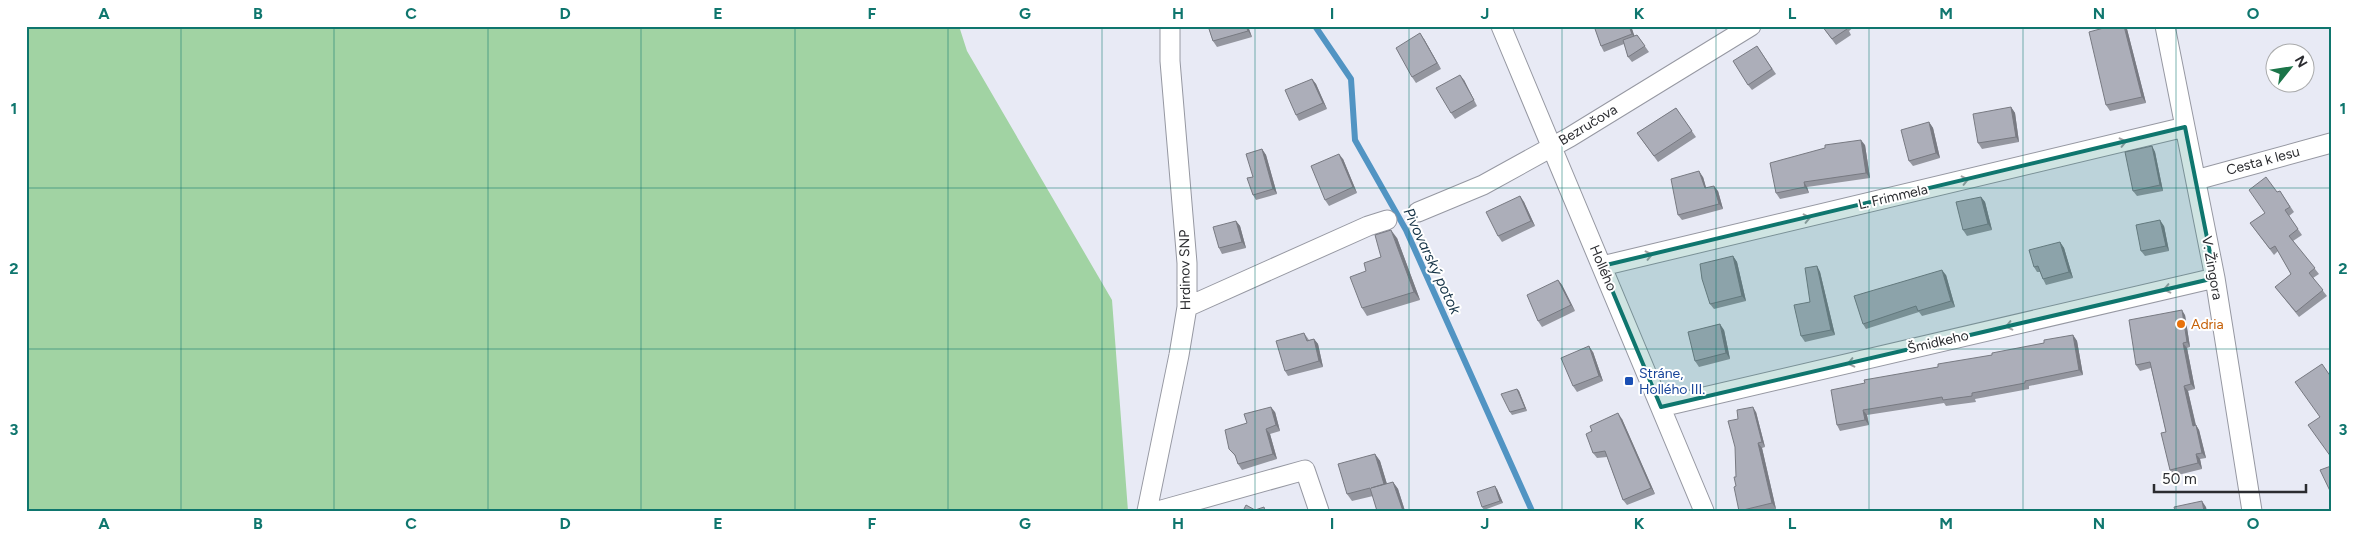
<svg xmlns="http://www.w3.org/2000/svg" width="2357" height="537" font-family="Figtree,sans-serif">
	<rect width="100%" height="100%" fill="#e8eaf5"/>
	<path fill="#a1d3a3" d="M26,26H959L967,51L1112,300L1128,511H26Z"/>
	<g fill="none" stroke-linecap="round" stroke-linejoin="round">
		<path stroke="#5194c3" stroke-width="6" d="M1315,26L1351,79L1355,140L1406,230L1532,511"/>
		<defs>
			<path id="street" d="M1501,26L1704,511
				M2165,26L2215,278L2252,511
				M2196,180L2331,143
				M1418,212L1483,185L1570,137L1751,26
				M1602,266L2185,127
				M1187,307L1368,226L1387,220
				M1661,407L2215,278
				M1147,511L1179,355L1187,307V263L1170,61V26
				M1158,511L1305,470L1319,511"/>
		</defs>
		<use href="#street" stroke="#9698a2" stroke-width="21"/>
		<use href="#street" stroke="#fff" stroke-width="19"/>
	</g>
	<path fill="#94969f" d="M1208,26H1258L1249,29L1252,37L1217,47L1213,41Z
		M1594,26H1631L1634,36L1637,35L1649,52L1632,62L1628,57L1624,44L1604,52L1601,46Z
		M1822,26H1855L1849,31L1851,35L1836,45Z
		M2231,26H2244L2233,29Z
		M2127,29L2146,103L2110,111L2106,105Z
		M1424,39L1441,69L1416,83L1412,77Z
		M1757,46L1776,74L1752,90L1748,85Z
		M1312,79L1316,84L1327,109L1299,121L1296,115Z
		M1464,80L1477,106L1455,119L1451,113Z
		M2011,107L2015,113L2019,142L1982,149L1978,143Z
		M1676,108L1696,137L1658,162L1637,133Z
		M1929,122L1933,128L1940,158L1913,166L1909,161Z
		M1865,145L1870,178L1807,187L1809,193L1780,199L1776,193Z
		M2152,146L2155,152L2163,191L2137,196L2133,191Z
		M1262,149L1266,155L1277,194L1256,200L1253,195V177Z
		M1343,159L1357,193L1329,206L1325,200Z
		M1703,177L1706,188L1718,191L1723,209L1682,220L1678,215Z
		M2280,191L2294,212L2289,216L2302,235L2293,241L2319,274L2313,278L2327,296L2299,317L2275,287L2291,274L2278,251L2274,255L2250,223L2265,213Z
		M1520,196L1524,202L1535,226L1502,242L1498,236Z
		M1981,197L1985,202L1992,230L1967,236L1963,230Z
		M1236,221L1240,226L1246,248L1222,254L1219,248Z
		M2164,226L2169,251L2145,256L2141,251Z
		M1397,238L1420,300L1367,316L1362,308L1366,271L1381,257Z
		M2060,242L2064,248L2073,278L2046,285L2043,279L2040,272H2037L2034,267Z
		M1733,256L1737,262L1746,301L1714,309L1710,304Z
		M1817,266L1820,272L1835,335L1805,342L1801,336L1810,302Z
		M1946,275L1955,307L1922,316L1919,312L1866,329L1863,324Z
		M1558,280L1562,285L1575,311L1542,327L1538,321Z
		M2185,315L2190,347L2187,348L2195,389L2188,391L2196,425L2199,430L2206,458L2200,459L2202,469L2174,476L2170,470L2166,432L2151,368L2140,371L2136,365Z
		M1724,330L1730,359L1699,367L1695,361Z
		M1304,333L1309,340L1314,339L1318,344L1323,367L1288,376L1285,371Z
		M2073,335L2077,341L2083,375L2029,386V389L1975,399L1976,402L1946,406L1944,403L1867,415L1869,425L1840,431L1837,425L1865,383L1992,355L2044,343Z
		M1593,352L1603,381L1577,392L1573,386Z
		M1517,389L1519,391L1527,411L1512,415L1510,412Z
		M1275,412L1280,431L1270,434L1277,459L1242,470L1238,464L1236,457L1229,449L1247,423Z
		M1756,412L1765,447L1762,448L1776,509L1766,511H1739L1736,477L1738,419Z
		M1622,419L1655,494L1627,505L1623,500L1607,457L1597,458L1593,453L1592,431Z
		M1375,454L1380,461L1387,484L1393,482L1398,489L1405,511H1377L1373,496L1352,501L1347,494Z
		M1497,489L1503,503L1484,510L1482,507Z"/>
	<path fill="#787a82" d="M1246,26H1247L1249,29L1252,37L1248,31Z
		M1629,26H1631L1636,40L1632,34Z
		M2124,26H2126L2127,29L2146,103L2142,97Z
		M1420,33L1424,39L1441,69L1437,63Z
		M1460,75L1464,80L1477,106L1474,100Z
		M1312,79L1316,84L1327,109L1323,103Z
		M2011,107L2015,113L2019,142L2016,137Z
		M1929,122L1933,128L1940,158L1936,153Z
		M1861,140L1865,145L1870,178L1866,173Z
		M2152,146L2155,152L2163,191L2160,185Z
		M1262,149L1266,155L1277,194L1273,189Z
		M1339,154L1343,159L1357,193L1353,187Z
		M1699,171L1703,177L1708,194L1705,188Z
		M1804,182L1807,187L1809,193L1805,187Z
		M1714,186L1718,191L1723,209L1719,204Z
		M1520,196L1524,202L1535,226L1531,221Z
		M1981,197L1985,202L1992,230L1988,224Z
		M2160,220L2164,226L2169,251L2166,246Z
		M1236,221L1240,226L1246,248L1242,242Z
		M1391,230L1397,238L1420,300L1414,292Z
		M2060,242L2064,248L2073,278L2069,272Z
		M1733,256L1737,262L1746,301L1742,296Z
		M1817,266L1820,272L1835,335L1831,330Z
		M1942,270L1946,275L1955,307L1951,301Z
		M1558,280L1562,285L1575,311L1571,305Z
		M2182,310L2185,315L2190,347L2187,342Z
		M1720,324L1724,330L1730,359L1726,353Z
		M2073,335L2077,341L2083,375L2079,370Z
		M1314,339L1318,344L1323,367L1319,361Z
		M2183,343L2187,348L2195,389L2191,384Z
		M1589,346L1593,352L1603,381L1599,376Z
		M2184,386L2188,391L2197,431L2193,426Z
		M1517,389L1519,391L1527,411L1525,408Z
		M1271,407L1275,412L1280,431L1276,425Z
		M1753,407L1756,412L1765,447L1762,442Z
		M1863,410L1867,415L1869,425L1865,420Z
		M1618,413L1622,419L1655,494L1651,488Z
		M2196,425L2199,430L2206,458L2202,453Z
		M1266,429L1270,434L1277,459L1273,454Z
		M1758,443L1762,448L1776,509L1772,503Z
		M1375,454L1380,461L1389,491L1384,484Z
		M2196,454L2200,459L2202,469L2198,463Z
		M1393,482L1398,489L1405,511H1403Z
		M1495,486L1497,489L1503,503L1500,501Z
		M2202,501L2206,507L2207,511H2204Z"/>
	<path fill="#acaeb9" stroke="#787a82" d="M1208,26H1246L1248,31L1213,41Z
		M1594,26H1629L1632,34L1601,46Z
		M1822,26H1845L1847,29L1832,39Z
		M2111,26H2124L2142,97L2106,105L2089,32Z
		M1420,33L1437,63L1412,77L1396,48Z
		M1637,35L1645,46L1628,57L1623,40Z
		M1757,46L1772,69L1748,85L1733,61Z
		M1460,75L1474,100L1451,113L1436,88Z
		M1312,79L1323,103L1296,115L1285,90Z
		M2011,107L2016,137L1978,143L1973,114Z
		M1676,108L1692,131L1654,156L1637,133Z
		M1929,122L1936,153L1909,161L1901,130Z
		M1861,140L1866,173L1804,182L1805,187L1776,193L1770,163L1825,148V145Z
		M2152,146L2160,185L2133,191L2125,152Z
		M1262,149L1273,189L1253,195L1247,178L1253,177L1246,154Z
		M1339,154L1353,187L1325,200L1311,166Z
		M1699,171L1705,188L1714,186L1719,204L1678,215L1671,179Z
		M2266,177L2277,192L2280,191L2290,207L2285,210L2298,229L2289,236L2315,268L2309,273L2323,290L2296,312L2275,287L2291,274L2275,246L2270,249L2250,223L2265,213L2249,190Z
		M1520,196L1531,221L1498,236L1486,212Z
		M1981,197L1988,224L1963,230L1956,202Z
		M2160,220L2166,246L2141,251L2136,225Z
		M1236,221L1242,242L1219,248L1213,227Z
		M1391,230L1414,292L1362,308L1350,277L1366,271L1364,263L1381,257L1375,235Z
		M2060,242L2069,272L2043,279L2038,266L2034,267L2029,250Z
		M1733,256L1742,296L1710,304L1702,279L1700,264Z
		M1817,266L1831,330L1801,336L1794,305L1810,302L1805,268Z
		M1942,270L1951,301L1918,311L1916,306L1863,324L1854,296Z
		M1558,280L1571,305L1538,321L1527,295Z
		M2182,310L2187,342L2183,343L2191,384L2184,386L2193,426L2196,425L2202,453L2196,454L2198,463L2170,470L2161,433L2166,432L2150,362L2136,365L2129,320Z
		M1720,324L1726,353L1695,361L1688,332Z
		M1304,333L1307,341L1314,339L1319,361L1285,371L1276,341Z
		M2073,335L2079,370L2025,381V383L1972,393V396L1943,400L1942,397L1863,410L1865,420L1837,425L1831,390L1865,383L1864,380L1938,367V364L1992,355V353L2044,343V340Z
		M1589,346L1599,376L1573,386L1561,358Z
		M2322,364L2331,377V399L2329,400L2331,402V457L2308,425L2320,417L2295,382Z
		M1517,389L1525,408L1510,412L1501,394Z
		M1271,407L1276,425L1266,429L1273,454L1238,464L1235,455L1229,449L1225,430L1247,423L1244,414Z
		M1753,407L1762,442L1758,443L1772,503L1739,511L1734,487L1736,486L1734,477H1736L1735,447L1728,421L1738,419L1737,410Z
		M1618,413L1651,488L1623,500L1605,451L1593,453L1586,434L1592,431L1590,426Z
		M1375,454L1384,484L1371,488L1393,482L1403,511H1377L1370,488L1347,494L1338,464Z
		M2331,466V493L2320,470Z
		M1495,486L1500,501L1482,507L1477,492Z
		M2202,501L2204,511H2175L2174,507Z
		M1246,505L1255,510L1264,507L1265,511H1243Z"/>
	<defs><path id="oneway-chevron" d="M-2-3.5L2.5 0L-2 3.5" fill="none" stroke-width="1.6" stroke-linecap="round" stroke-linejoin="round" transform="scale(1.25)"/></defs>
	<g stroke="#a0a0a2">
		<use href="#oneway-chevron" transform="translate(2123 142) rotate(-13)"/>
		<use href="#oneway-chevron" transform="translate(1965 180) rotate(-13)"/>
		<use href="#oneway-chevron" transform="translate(1807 218) rotate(-13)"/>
		<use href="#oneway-chevron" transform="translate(1649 255) rotate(-13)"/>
		<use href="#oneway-chevron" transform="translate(2167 289) rotate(167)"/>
		<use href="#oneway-chevron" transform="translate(2009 326) rotate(167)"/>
		<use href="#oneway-chevron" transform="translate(1851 363) rotate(167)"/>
	</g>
	<path fill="#0f766e" fill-opacity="0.2" stroke="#0f766e" stroke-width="4" stroke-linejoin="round" d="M2185,127L2215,278L1661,407L1602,266Z"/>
	<path fill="none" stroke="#0f766e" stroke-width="1" stroke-opacity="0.55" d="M181,26V511M334,26V511M488,26V511M641,26V511M795,26V511M948,26V511M1102,26V511M1255,26V511M1409,26V511M1562,26V511M1716,26V511M1869,26V511M2023,26V511M2176,26V511M26,188H2331M26,349H2331"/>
	<circle fill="#e8710a" stroke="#fff" stroke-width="2" cx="2181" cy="324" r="5"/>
	<rect fill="#1a4fb4" stroke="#fff" stroke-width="2" x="1624" y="376" width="10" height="10" rx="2.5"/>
	<g text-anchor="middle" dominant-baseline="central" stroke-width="4" stroke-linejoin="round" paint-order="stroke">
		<g font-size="14" fill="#2b2c30" stroke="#fff">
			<text transform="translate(1588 125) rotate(-31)">Bezručova</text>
			<text transform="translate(2263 161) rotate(-15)">Cesta k lesu</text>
			<text transform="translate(1893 197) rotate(-13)">L. Frimmela</text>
			<text transform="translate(1603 268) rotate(67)">Hollého</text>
			<text transform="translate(2212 268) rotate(80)">V. Žingora</text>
			<text transform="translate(1185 270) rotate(-91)">Hrdinov SNP</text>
			<text transform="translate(1938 342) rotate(-13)">Šmidkeho</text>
		</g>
		<g font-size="14" fill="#c56008" stroke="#fff" text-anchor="start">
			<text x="2191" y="324">Adria</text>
		</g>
		<g font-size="14" fill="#164399" stroke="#fff" text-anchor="start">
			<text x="1639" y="373">Stráne,<tspan x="1639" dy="16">Hollého III.</tspan></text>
		</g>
		<g font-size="15" font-style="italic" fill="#143246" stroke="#fff">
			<text transform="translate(1432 261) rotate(65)">Pivovarský potok</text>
		</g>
	</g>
	<rect width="2357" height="537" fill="none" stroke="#ffffff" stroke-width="55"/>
	<g transform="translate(2290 68) rotate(60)"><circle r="24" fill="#ffffff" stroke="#aaabac"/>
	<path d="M0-4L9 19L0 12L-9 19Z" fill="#1b7549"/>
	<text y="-8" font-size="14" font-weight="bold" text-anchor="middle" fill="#2b2c30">N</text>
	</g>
	<path d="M2154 484v8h152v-8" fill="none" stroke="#2b2c30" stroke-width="2.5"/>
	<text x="2162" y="484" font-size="15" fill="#2b2c30" stroke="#ffffff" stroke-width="4" paint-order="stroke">50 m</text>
	<rect x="28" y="28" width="2302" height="482" fill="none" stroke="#0f766e" stroke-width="2"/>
	<g font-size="16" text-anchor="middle" font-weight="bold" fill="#0f766e">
		<text x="104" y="19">A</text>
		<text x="258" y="19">B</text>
		<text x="411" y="19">C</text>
		<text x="565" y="19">D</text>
		<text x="718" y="19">E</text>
		<text x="872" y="19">F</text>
		<text x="1025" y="19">G</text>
		<text x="1178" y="19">H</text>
		<text x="1332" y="19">I</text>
		<text x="1485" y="19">J</text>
		<text x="1639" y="19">K</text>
		<text x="1792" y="19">L</text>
		<text x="1946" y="19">M</text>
		<text x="2099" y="19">N</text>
		<text x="2253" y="19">O</text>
		<text x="14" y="114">1</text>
		<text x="2343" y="114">1</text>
		<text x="14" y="274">2</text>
		<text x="2343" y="274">2</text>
		<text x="14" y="435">3</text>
		<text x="2343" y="435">3</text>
		<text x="104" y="529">A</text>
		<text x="258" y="529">B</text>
		<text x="411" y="529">C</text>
		<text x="565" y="529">D</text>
		<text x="718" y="529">E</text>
		<text x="872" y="529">F</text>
		<text x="1025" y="529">G</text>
		<text x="1178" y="529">H</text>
		<text x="1332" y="529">I</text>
		<text x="1485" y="529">J</text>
		<text x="1639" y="529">K</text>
		<text x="1792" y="529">L</text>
		<text x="1946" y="529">M</text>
		<text x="2099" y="529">N</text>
		<text x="2253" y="529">O</text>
	</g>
</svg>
